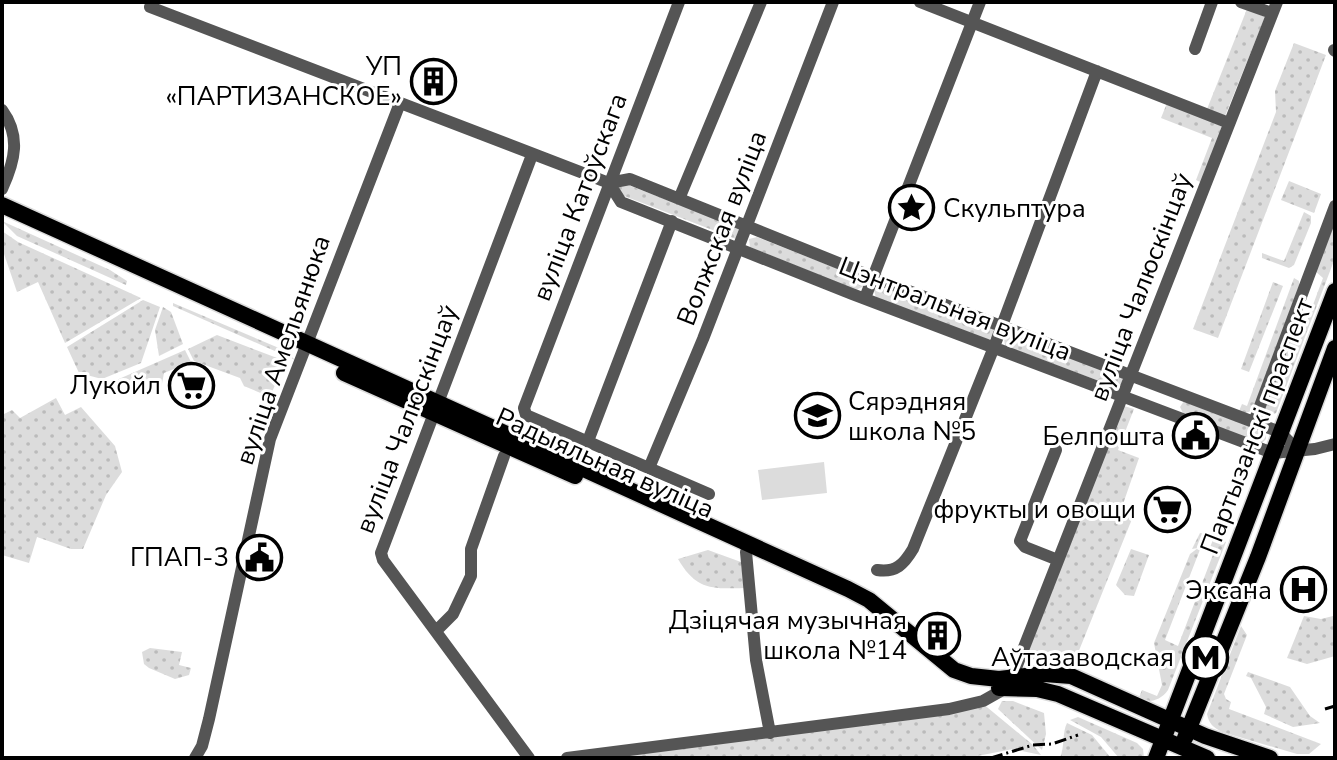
<svg xmlns="http://www.w3.org/2000/svg" width="1337" height="760" font-family="'Nunito Sans',sans-serif">
	<defs>
		<pattern id="grass-dots" width="8" height="8" patternUnits="userSpaceOnUse" patternTransform="scale(2)"><rect width="8" height="8" fill="#dcdcdc"/><path d="M2 2h.1M6 6h.1" fill="none" stroke="#bbb" stroke-width="1.8" stroke-linecap="round"/></pattern>
	</defs>
	<rect width="100%" height="100%" fill="#fff"/>
	<path fill="url(#grass-dots)" d="M1247,9L1265,17L1225,116L1207,109Z
		M1294,43L1326,55L1218,338L1193,329L1276,112L1275,91Z
		M1167,103L1225,125L1202,183L1196,180L1212,138L1161,118Z
		M1289,181L1321,194L1314,213L1281,200Z
		M623,183L739,228L736,239L619,194L617,187Z
		M1304,212L1311,216V223L1294,265L1289,268L1262,258V253L1284,261Z
		M1335,220V258L1276,413L1266,418L1263,411L1294,329H1304L1323,278L1315,271Z
		M2,221L110,270L127,281L126,285L17,236Z
		M2,231L18,242L141,298L65,343L38,282L17,292L2,248Z
		M757,237L861,278L864,286L856,290L750,247L749,239Z
		M1294,278L1299,281V286L1253,410L1246,413L1239,411L1242,404L1247,406Z
		M1273,282L1283,286L1249,372L1241,369Z
		M880,285L993,328V335L988,341L876,298L874,290Z
		M143,300L160,307L141,363L102,379L79,373L67,347Z
		M173,303L286,351L295,360L173,306Z
		M163,307L171,312L183,344L159,356L155,330Z
		M1010,333L1123,377L1122,386L1115,387L1005,346L1004,338Z
		M217,335L285,361L270,397L244,386L240,378L194,361L188,349Z
		M185,350L191,362L164,373L160,394L112,382Z
		M56,398L65,415L81,407L115,446L122,472L106,495L83,549H71L37,537L29,563L2,555V415L12,410L20,418Z
		M1184,401L1262,429L1266,433V439L1263,442L1256,443L1184,415L1180,407Z
		M1124,406L1134,409L1118,450L1139,458L1123,504L1136,509L1076,658C1059,661 1041,667 1027,655Z
		M1200,533L1206,534L1165,640L1178,646L1214,552L1209,550L1214,537L1226,542L1168,690C1161,700 1151,703 1138,700L1142,690L1157,696L1162,685L1154,643L1190,554L1198,548L1192,549Z
		M1131,549L1149,555L1134,596L1125,595L1116,585Z
		M708,550L741,562L744,588C712,589 696,590 678,559Z
		M1335,611V656L1307,664L1287,658L1304,616L1321,619L1333,616Z
		M1241,626L1247,635L1224,694L1226,699L1231,702L1229,709L1321,744L1309,754H1297L1222,732C1213,727 1209,724 1207,714Z
		M150,648L182,652L179,665L191,668L189,675L175,679L149,668L144,664L142,652Z
		M1248,672L1290,687L1310,716L1320,723L1293,727L1264,714L1266,707L1251,678L1246,676Z
		M1002,701H1013L1044,713L1046,734L1042,750L998,709Z
		M982,703L1033,745L1041,755L1013,749L967,758H594Z
		M1078,717L1137,743L1143,749L1144,758H1119L1101,737L1070,720Z
		M1067,723L1092,735L1111,758H1060C1065,745 1062,733 1067,723Z"/>
	<path fill="#dcdcdc" d="M824,462L827,493L762,500L758,470Z"/>
	<g fill="none" stroke-linecap="round" stroke-linejoin="round">
		<defs>
			<path id="major" d="M2,205L848,589L869,600L954,670L971,676L999,679L1044,674L1071,676L1205,736L1270,758
				M344,373L575,476
				M999,688L1037,689L1058,694L1207,758
				M1185,738L1258,557L1335,348
				M1156,758L1335,291"/>
		</defs>
		<use href="#major" stroke="#dbdbdb" stroke-width="19"/>
		<path stroke="#555" stroke-width="12" d="M679,2L524,408L526,415L709,494
			M920,2L1229,123
			M1241,2L1272,13
			M150,7L609,183L630,179L893,285L1280,432L1297,450
			M1195,49L1212,2
			M1334,50L1335,51
			M2,110C21,136 15,161 2,189
			M609,183L621,202L852,294L1246,443L1273,453L1315,449L1335,444
			M679,199L761,2
			M865,298L980,2
			M1254,422L1335,206
			M588,441L672,221
			M1056,450L1020,541L1025,547L1058,560
			M649,468L703,339L833,2
			M746,552L756,660L770,733
			M877,570C896,573 904,564 913,549L994,347L1097,71
			M436,631L453,614L471,576V549L504,456
			M1012,678L1277,2
			M195,758L202,746L209,719L270,439L400,103
			M529,758L383,560L381,553L532,155
			M567,758L949,709L983,701L1006,688"/>
		<use href="#major" stroke="#000" stroke-width="16"/>
		<path stroke="#000" stroke-width="3" stroke-dasharray="12 4 2 4" stroke-linecap="butt" d="M1325,709L1335,706
			M991,758L1033,745L1052,744L1078,735"/>
	</g>
	<defs>
		<symbol id="building-ring" viewBox="-11 -11 22 22"><circle r="9.5" fill="#fff" stroke="#000" stroke-width="1.5"/><path d="M-4-6H4V6H1V3H-1V6H-4ZM-2.5-4.3h1.7v1.8h-1.7ZM.8-4.3h1.7v1.8H.8ZM-2.5-1h1.7V.8h-1.7ZM.8-1h1.7V.8H.8Z" fill="#000"/></symbol>
		<symbol id="sight-ring" viewBox="-11 -11 22 22"><circle r="9.5" fill="#fff" stroke="#000" stroke-width="1.5"/><path d="M0-6L1.8-2.2L6-1.7L2.9 1.2L3.7 5.4L0 3.3L-3.7 5.4L-2.9 1.2L-6-1.7L-1.8-2.2Z" fill="#000"/></symbol>
		<symbol id="supermarket-ring" viewBox="-11 -11 22 22"><circle r="9.5" fill="#fff" stroke="#000" stroke-width="1.5"/><path d="M-6-5.5h2.5l.6 2H6L4.5 2H-2.5L-4.4-4H-6ZM-1.5 3.2a1.3 1.3 0 1 0 .1 0ZM3 3.2a1.3 1.3 0 1 0 .1 0Z" fill="#000"/></symbol>
		<symbol id="school-ring" viewBox="-11 -11 22 22"><circle r="9.5" fill="#fff" stroke="#000" stroke-width="1.5"/><path d="M0-5L7-2L0 1L-7-2ZM-4 1L0 2.5L4 1V4Q0 6-4 4Z" fill="#000"/></symbol>
		<symbol id="civic-ring" viewBox="-11 -11 22 22"><circle r="9.5" fill="#fff" stroke="#000" stroke-width="1.5"/><path d="M-.6-6.5H3V-4.5H.6V-3L4-1V1h2V6H-6V1h2V-1L-.6-3ZM-1.2 2.5V6h2.4V2.5Z" fill="#000"/></symbol>
		<symbol id="hospital-ring" viewBox="-11 -11 22 22"><circle r="9.5" fill="#fff" stroke="#000" stroke-width="1.5"/><path d="M-5-5h3v3.5h4V-5h3V5h-3V1.5h-4V5h-3Z" fill="#000"/></symbol>
		<symbol id="metro-ring" viewBox="-11 -11 22 22"><circle r="9.5" fill="#fff" stroke="#000" stroke-width="1.5"/><path d="M-5.5 5V-5H-3L0 0L3-5H5.5V5H3V-.5L0 4L-3-.5V5Z" fill="#000"/></symbol>
	</defs>
	<g fill-rule="evenodd">
		<use href="#building-ring" x="408" y="56" width="51" height="51"/>
		<use href="#sight-ring" x="886" y="182" width="51" height="51"/>
		<use href="#supermarket-ring" x="166" y="360" width="51" height="51"/>
		<use href="#school-ring" x="792" y="390" width="51" height="51"/>
		<use href="#civic-ring" x="1170" y="410" width="51" height="51"/>
		<use href="#supermarket-ring" x="1142" y="484" width="51" height="51"/>
		<use href="#civic-ring" x="234" y="532" width="51" height="51"/>
		<use href="#hospital-ring" x="1278" y="564" width="51" height="51"/>
		<use href="#building-ring" x="912" y="610" width="51" height="51"/>
		<use href="#metro-ring" x="1180" y="632" width="51" height="51"/>
	</g>
	<g text-anchor="middle" dominant-baseline="central" stroke-width="6" stroke-linejoin="round" paint-order="stroke">
		<g font-size="26" fill="#000" stroke="#fff" text-anchor="end">
			<text x="402" y="66">УП<tspan x="402" dy="30">«ПАРТИЗАНСКОЕ»</tspan></text>
			<text x="943" y="208" text-anchor="start">Скульптура</text>
			<text x="161" y="385">Лукойл</text>
			<text x="848" y="401" text-anchor="start">Сярэдняя<tspan x="848" dy="30">школа №5</tspan></text>
			<text x="1165" y="436">Белпошта</text>
			<text x="1136" y="509">фрукты и овощи</text>
			<text x="229" y="557">ГПАП-3</text>
			<text x="1272" y="590">Эксана</text>
			<text x="907" y="620">Дзіцячая музычная<tspan x="907" dy="30">школа №14</tspan></text>
			<text x="1174" y="657">Аўтазаводская</text>
		</g>
		<g font-size="26" fill="#000" stroke="#fff">
			<text transform="translate(580 197) rotate(-69)">вуліца Катоўскага</text>
			<text transform="translate(722 228) rotate(-69)">Волжская вуліца</text>
			<text transform="translate(1141 287) rotate(-69)">вуліца Чалюскінцаў</text>
			<text transform="translate(955 309) rotate(21)">Цэнтральная вуліца</text>
			<text transform="translate(283 350) rotate(-71)">вуліца Амельянюка</text>
			<text transform="translate(407 419) rotate(-69)">вуліца Чалюскінцаў</text>
			<text transform="translate(1257 426) rotate(-69)">Партызанскі праспект</text>
			<text transform="translate(605 463) rotate(24)">Радыяльная вуліца</text>
		</g>
	</g>
	<rect width="1337" height="760" fill="none" stroke="#000000" stroke-width="8"/>
</svg>
